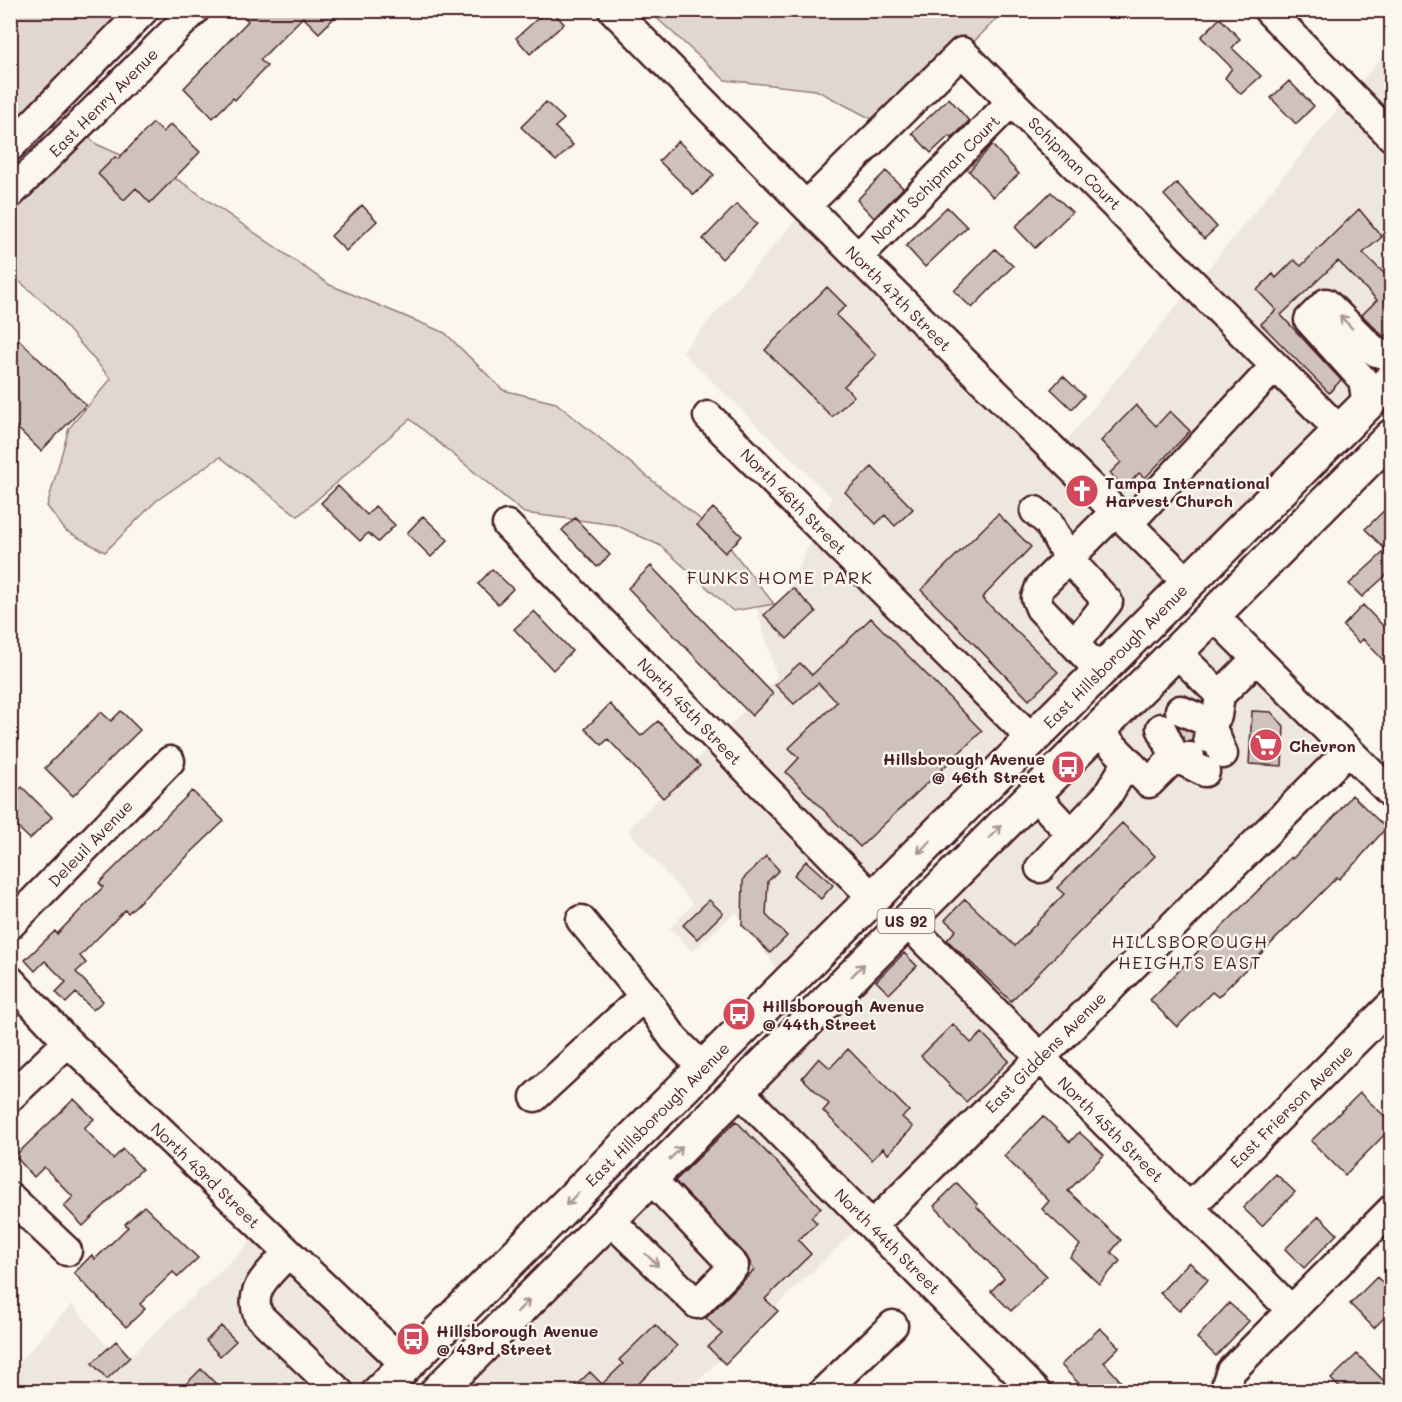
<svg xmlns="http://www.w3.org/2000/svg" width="1402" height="1402" font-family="Mali,sans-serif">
	<rect width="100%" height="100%" fill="#fbf7ec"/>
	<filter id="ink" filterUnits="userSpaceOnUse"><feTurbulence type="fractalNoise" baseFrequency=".0167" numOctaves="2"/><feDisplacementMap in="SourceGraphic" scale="12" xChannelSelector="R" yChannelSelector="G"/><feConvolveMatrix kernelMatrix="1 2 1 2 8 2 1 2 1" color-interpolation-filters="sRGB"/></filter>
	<g filter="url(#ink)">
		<path fill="#eee7de" d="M1391,47V123L1356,87Z
			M1344,102L1391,151V363L1340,417L1201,277Z
			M801,214L1173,583L1029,723L823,517L832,498L682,352Z
			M1188,292L1326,431L1187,569L1062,446Z
			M814,535L1015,736L868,879L724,732L777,677L756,607L774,604L779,608Z
			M1217,633L1332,751L1039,1042L922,924Z
			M710,746L855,892L777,969L736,912L692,951L670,928L693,904L628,830Z
			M908,938L1025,1056L872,1211L755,1093Z
			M741,1107L860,1226L687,1391L459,1392Z
			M257,1236L386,1359L353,1392L11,1391L10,1372L72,1304L122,1364Z"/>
		<path fill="#e2d7d0" stroke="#967b7e" stroke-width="1.5" d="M11,11H156L11,162Z
			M649,11H1004L889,128L816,90L725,80Z
			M86,134L96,144L180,181L330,285L445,333L503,390L556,403L720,535L774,604L733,611L661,546L616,525L524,513L410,419L298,516L220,457L156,501L105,552L66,531L47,506L69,428L111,379L50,308L11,274V209Z"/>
		<path fill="#cfc2bc" stroke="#4a1f2b" stroke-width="1.5" d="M238,10H342L319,33L303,17L260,60L267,66L235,100L233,98L213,118L184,88L248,21Z
			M547,10H552L564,24L530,54L516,38Z
			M1220,18L1240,39L1232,48L1261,76L1241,94L1225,78L1232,68L1201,37Z
			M1289,81L1314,106L1296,124L1271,98Z
			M949,98L969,121L952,138L949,136L931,153L912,133Z
			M546,102L564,119L555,127L573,145L556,161L521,127Z
			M153,123L163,132L171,124L200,152L150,203L136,188L124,200L98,174L115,157L118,159Z
			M678,141L714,175L694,195L659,161Z
			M992,145L1019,174L993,197L969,171Z
			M886,171L903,188L874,218L857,200Z
			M1177,183L1217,227L1204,239L1164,195Z
			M1051,192L1072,212L1035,248L1015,227Z
			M737,204L757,224L722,259L703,239Z
			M362,205L377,221L346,251L331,236Z
			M947,207L967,227L925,267L906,246Z
			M1359,209L1382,237L1363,253L1392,281V330L1384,337L1362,315L1377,300L1338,261L1281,315L1341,380L1329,393L1261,324L1276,310L1257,290L1273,274L1276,278L1294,260L1301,266Z
			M995,249L1013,266L972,308L954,291Z
			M827,287L846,306L836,315L876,355L844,386L854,396L832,417L765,350Z
			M10,331L86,405L41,451L10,421Z
			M1063,376L1084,396L1072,409L1051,389Z
			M1136,405L1156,426L1170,411L1190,431L1145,478L1139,473L1125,488L1110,473L1121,462L1101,441Z
			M872,467L913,509L895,526L885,515L876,524L845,492Z
			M338,486L367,515L375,506L395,525L378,542L368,533L360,541L321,503Z
			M1392,503V570L1362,597L1349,584L1386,550L1365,529Z
			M713,508L742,536L725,553L697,525Z
			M998,514L1031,547L982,598L1058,672L1029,700L921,590Z
			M423,516L448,540L431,557L407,533Z
			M575,518L610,555L597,567L562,530Z
			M651,566L773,694L752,716L628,588Z
			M492,569L513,589L498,604L478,584Z
			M793,588L816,612L787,639L764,615Z
			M1363,605L1392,635V654L1384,661L1363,639L1359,643L1343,626Z
			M534,611L572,651L553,670L514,629Z
			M871,618L982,731L860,847L786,772L799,758L789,748L837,702L818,683L794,704L775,685L800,663L812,675Z
			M610,704L641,736L658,721L700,766L663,798L608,739L602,745L585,729Z
			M121,711L140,730L73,796L45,768L101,712L111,721Z
			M1252,711L1271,712L1284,726L1282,766L1249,764Z
			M22,787L52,817L30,839L10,820V798Z
			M192,791L224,821L128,913L125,910L80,956L86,963L76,972L103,1001L93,1010L76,993L66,1003L56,992L66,982L45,961L35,971L25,960L55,931L57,934L103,887L99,883Z
			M1352,795L1386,828L1357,861L1339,879L1337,877L1218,997L1212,992L1177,1027L1150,1000L1291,857L1292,859L1335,816Z
			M1122,823L1155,856L1011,1001L947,940L956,930L945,920L965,899L1015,946L1064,894L1057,888Z
			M766,856L779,870L768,881L766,915L787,936L770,953L742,925L743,879Z
			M806,861L833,885L821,899L794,875Z
			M709,900L723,913L697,939L683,925Z
			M904,953L917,966L889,994L876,981Z
			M953,1024L971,1043L982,1033L1009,1061L966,1102L921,1056Z
			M848,1049L909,1111L902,1117L913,1127L888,1154L883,1148L872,1160L823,1111L829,1104L802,1078L819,1058L830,1068Z
			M1360,1093L1392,1123V1127L1345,1175L1311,1141Z
			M74,1099L94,1119L84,1128L113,1159L123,1149L142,1169L83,1226L64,1206L73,1197L44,1167L34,1177L15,1156Z
			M1043,1116L1070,1142L1079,1132L1104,1155L1068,1191L1121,1240L1111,1252L1120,1261L1099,1284L1070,1257L1080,1245L1042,1209L1049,1201L1004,1156Z
			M736,1121L821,1208L811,1217L817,1223L798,1240L811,1254L765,1299L778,1311L725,1364L708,1347L722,1334L706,1318L754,1270L746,1255L675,1181Z
			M1276,1174L1295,1192L1262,1226L1243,1208Z
			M957,1183L977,1204L976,1206L1047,1276L1011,1311L991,1291L1004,1278L934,1206Z
			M144,1206L198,1258L178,1277L173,1272L140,1304L145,1309L126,1327L74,1273L92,1255L95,1259L128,1227L125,1224Z
			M1319,1216L1337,1234L1304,1268L1285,1249Z
			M1189,1262L1208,1280L1179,1311L1160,1293Z
			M1377,1277L1392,1292V1310L1374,1328L1350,1304Z
			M1229,1303L1249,1321L1216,1356L1197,1338Z
			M655,1325L677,1346L630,1392H569L590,1372L602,1384L623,1364L619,1360Z
			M221,1326L236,1341L220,1356L206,1341Z
			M1100,1328L1119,1347L1104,1362L1130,1392H1087L1061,1365Z
			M116,1341L130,1357L107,1379L92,1363Z
			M1357,1354L1386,1383L1377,1392H1344L1331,1379Z
			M201,1369L224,1392H178Z"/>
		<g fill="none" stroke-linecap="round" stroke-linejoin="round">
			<path stroke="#d8ccc5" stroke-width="28" stroke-dasharray="28 14" stroke-linecap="butt" d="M1176,743L1194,724"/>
			<defs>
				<path id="minor" d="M613,10L806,206L1188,583
					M1268,10L1392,137
					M10,147L144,10
					M10,194L195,10
					M806,206L962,52L1341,432
					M858,257L1012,101
					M1367,404L1363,380L1309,320L1326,303L1369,346L1376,352L1392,356
					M708,416L1032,739
					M1035,511L1048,522L1068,558L1108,602L1075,643
					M1129,523L1275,366
					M507,525L873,898
					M1213,615L1392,794
					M1176,652L1220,695
					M1100,671L1040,608L1036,598L1040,587L1115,512
					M1180,710L1210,723L1223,754
					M1161,728L1175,757L1205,772
					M1098,731L1149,783L1175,757H1190
					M1208,738L1210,723L1217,716L1220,695L1256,659
					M1034,794L1071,834L1107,796L1128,761
					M1040,868L1071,834
					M581,920L644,996L674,1039L703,1068
					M906,922L1291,1310
					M10,925L170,761
					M10,980L68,1042L406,1365
					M739,1091L1036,1392
					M10,1097L68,1042
					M535,1097L644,996
					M10,1197L67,1251
					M1190,1207L1392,1004
					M610,1220L697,1304L734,1266L651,1179
					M873,1225L1347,752
					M288,1253C271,1273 248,1287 258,1315L339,1392
					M823,1392L893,1325
					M1229,1392L1227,1382L1231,1371L1392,1209"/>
				<path id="major" d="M379,1392L1392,379
					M437,1392L1392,436"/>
			</defs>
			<use href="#minor" stroke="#4a1f2b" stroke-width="33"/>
			<use href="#major" stroke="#4a1f2b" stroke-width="38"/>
			<use href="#minor" stroke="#fbf7ec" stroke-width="28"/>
			<use href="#major" stroke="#fbf7ec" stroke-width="33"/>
		</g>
		<defs><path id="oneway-shaft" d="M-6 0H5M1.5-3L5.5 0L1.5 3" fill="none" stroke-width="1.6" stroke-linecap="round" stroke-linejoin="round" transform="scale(1.5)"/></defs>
		<g stroke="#ab9695">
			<use href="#oneway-shaft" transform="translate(1346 322) rotate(-134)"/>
			<use href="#oneway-shaft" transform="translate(995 832) rotate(-45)"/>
			<use href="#oneway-shaft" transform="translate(924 847) rotate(135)"/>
			<use href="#oneway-shaft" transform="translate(858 970) rotate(-45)"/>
			<use href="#oneway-shaft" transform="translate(676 1153) rotate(-45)"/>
			<use href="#oneway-shaft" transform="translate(572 1199) rotate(135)"/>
			<use href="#oneway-shaft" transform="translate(652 1260) rotate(44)"/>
			<use href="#oneway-shaft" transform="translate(523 1306) rotate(-45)"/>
		</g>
	</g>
	<defs>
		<symbol id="church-disc" viewBox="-11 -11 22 22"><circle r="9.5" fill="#d1495b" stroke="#fbf7ec"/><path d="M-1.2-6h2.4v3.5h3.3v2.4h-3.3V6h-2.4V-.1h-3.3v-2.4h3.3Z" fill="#fff"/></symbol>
		<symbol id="supermarket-disc" viewBox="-11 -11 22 22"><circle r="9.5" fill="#d1495b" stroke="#fbf7ec"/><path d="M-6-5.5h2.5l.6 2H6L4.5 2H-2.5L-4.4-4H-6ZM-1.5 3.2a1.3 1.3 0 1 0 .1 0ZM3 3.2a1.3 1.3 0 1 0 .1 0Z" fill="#fff"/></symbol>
		<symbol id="bus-disc" viewBox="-11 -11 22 22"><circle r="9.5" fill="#d1495b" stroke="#fbf7ec"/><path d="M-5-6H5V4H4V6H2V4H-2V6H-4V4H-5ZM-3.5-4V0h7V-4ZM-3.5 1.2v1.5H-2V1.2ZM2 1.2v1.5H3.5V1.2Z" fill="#fff"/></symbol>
	</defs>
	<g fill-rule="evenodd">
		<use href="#church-disc" x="1063" y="472" width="38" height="38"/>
		<use href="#supermarket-disc" x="1247" y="726" width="38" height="38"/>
		<use href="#bus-disc" x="1049" y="748" width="38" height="38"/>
		<use href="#bus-disc" x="720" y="995" width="38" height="38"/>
		<use href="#bus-disc" x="394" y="1320" width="38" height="38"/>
	</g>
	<g text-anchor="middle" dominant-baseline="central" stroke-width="5" stroke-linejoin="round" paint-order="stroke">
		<rect fill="#fbf7ec" stroke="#7f6065" stroke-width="1.5" x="877.5" y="909" width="57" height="24" rx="4.5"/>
		<g font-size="15" font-weight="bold" fill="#4a1f2b">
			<text x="906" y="921">US 92</text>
		</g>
		<g font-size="16" fill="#4a1f2b" stroke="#fbf7ec">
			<text transform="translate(103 102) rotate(-45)">East Henry Avenue</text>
			<text transform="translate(1075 163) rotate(45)">Schipman Court</text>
			<text transform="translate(935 179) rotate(-45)">North Schipman Court</text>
			<text transform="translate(899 298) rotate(45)">North 47th Street</text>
			<text transform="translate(794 501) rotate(45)">North 46th Street</text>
			<text transform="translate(1115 656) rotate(-45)">East Hillsborough Avenue</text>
			<text transform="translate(690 711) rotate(46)">North 45th Street</text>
			<text transform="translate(90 843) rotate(-46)">Deleuil Avenue</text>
			<text transform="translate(1045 1052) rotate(-45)">East Giddens Avenue</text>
			<text transform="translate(1291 1106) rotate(-45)">East Frierson Avenue</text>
			<text transform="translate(657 1114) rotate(-45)">East Hillsborough Avenue</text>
			<text transform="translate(1111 1129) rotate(45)">North 45th Street</text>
			<text transform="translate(206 1175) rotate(44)">North 43rd Street</text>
			<text transform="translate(888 1241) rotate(45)">North 44th Street</text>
		</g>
		<g font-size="16" font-weight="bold" fill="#4a1f2b" stroke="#fbf7ec" text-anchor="start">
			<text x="1105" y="482">Tampa International<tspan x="1105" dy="18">Harvest Church</tspan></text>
			<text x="1289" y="745">Chevron</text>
			<text x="1045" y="758" text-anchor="end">Hillsborough Avenue<tspan x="1045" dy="18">@ 46th Street</tspan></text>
			<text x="762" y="1005">Hillsborough Avenue<tspan x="762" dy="18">@ 44th Street</tspan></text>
			<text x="436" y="1330">Hillsborough Avenue<tspan x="436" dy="18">@ 43rd Street</tspan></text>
		</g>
		<g font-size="18" letter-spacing="1.5" fill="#4a1f2b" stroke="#fbf7ec">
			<text x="780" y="577">FUNKS HOME PARK</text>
			<text x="1190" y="941">HILLSBOROUGH<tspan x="1190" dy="21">HEIGHTS EAST</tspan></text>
		</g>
	</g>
	<rect width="1402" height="1402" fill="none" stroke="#fbf7ec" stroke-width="36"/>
	<rect x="18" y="18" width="1366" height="1366" fill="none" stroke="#4a1f2b" stroke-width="2" filter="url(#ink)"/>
</svg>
